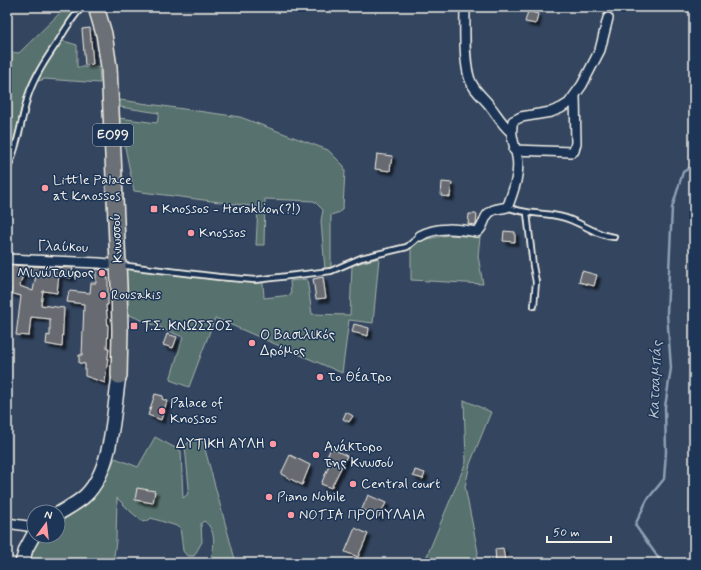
<svg xmlns="http://www.w3.org/2000/svg" width="701" height="570" font-family="Mynerve,sans-serif">
	<defs>
		<filter id="shadow"><feDropShadow dx="3.5" dy="3.5" stdDeviation="1" flood-color="#0009"/></filter>
	</defs>
	<rect width="100%" height="100%" fill="#33455f"/>
	<filter id="ink" filterUnits="userSpaceOnUse"><feTurbulence type="fractalNoise" baseFrequency=".025" numOctaves="2"/><feDisplacementMap in="SourceGraphic" scale="8" xChannelSelector="R" yChannelSelector="G"/><feConvolveMatrix kernelMatrix="1 2 1 2 8 2 1 2 1" color-interpolation-filters="sRGB"/></filter>
	<g filter="url(#ink)">
		<path fill="#57716e" stroke="#a6b1ab" d="M66,7H79L75,12L57,39L77,45V67H99L100,83L45,79L31,83C17,105 20,135 7,157V52L19,53Z
			M120,100L240,117L328,150L344,166L345,171L343,207L340,212L331,215V267L325,270L321,221L323,210L314,201L265,199L264,245H256L258,207L134,191L119,118L157,123L159,113L120,107Z
			M448,235L480,237L478,256L483,284L411,280V242Z
			M379,258L373,323L349,320L342,373L215,318L189,387L170,380L183,337L122,312L124,268L224,280L263,283L264,298L291,295L290,281L307,279L312,314L350,315L352,265Z
			M464,400L491,412L470,464L465,487L478,552L476,563H424L466,462Z
			M155,437L181,451L183,498L187,495L189,488L185,446L193,438L203,442L236,563H209C215,549 217,530 204,521L201,523L202,542L194,556H187L183,551L180,527L151,518L149,520L143,522L130,511L117,498L116,541L113,563H27L38,536H58V518L103,480L109,472L115,458L138,467Z"/>
		<g fill="none" stroke-linecap="round" stroke-linejoin="round">
			<path stroke="#8da0b3" stroke-width="2.5" d="M662,563L635,525L647,500L664,479L666,452L665,407L671,368L667,313L672,208L683,172L694,165"/>
		</g>
		<path fill="#676a71" stroke="#f4f1e8" fill-rule="evenodd" filter="url(#shadow)" d="M528,11L538,14L536,24L525,22Z
			M90,28L93,64L85,65L82,29Z
			M377,154L392,156L390,171L375,169Z
			M442,182L452,183L450,197L441,196Z
			M469,214H477L476,225L468,224Z
			M504,231L515,232V242L503,241Z
			M9,265L73,268L71,278L59,275L57,293L43,291L41,305L64,308L62,347L46,344L47,335L50,336V319L31,317L29,336L16,335L21,296L10,293L11,289L7,288V274H9ZM23,274L36,275L33,291L20,286Z
			M96,269L107,270V278H108V305H106L108,328L107,348H109L105,383L85,376V364L79,363V355H82L84,304L67,302L69,291L90,293L91,283H96Z
			M582,271L597,275L594,286L579,282Z
			M323,277L326,298L316,299L313,279Z
			M354,324L369,328L368,336L352,332Z
			M167,334L177,337L173,348L163,345Z
			M155,394L163,396L162,399L167,401L161,420L148,415Z
			M346,412L353,416L349,422L343,419Z
			M331,448L347,456L331,488L321,484L331,461L326,459Z
			M290,455L310,465L302,485L281,474Z
			M415,470L425,473L423,479L413,476Z
			M137,488L155,491L153,503L135,500Z
			M368,495L386,503L379,517L362,509Z
			M355,528L368,534L358,557L345,552Z
			M503,548L505,561L496,562L495,549Z"/>
		<g fill="none" stroke-linecap="round" stroke-linejoin="round">
			<defs>
				<path id="service" d="M7,170C18,147 21,121 28,96C35,75 47,58 59,40C66,28 73,17 82,7
					M507,207C526,215 542,212 562,217C580,221 594,235 614,237
					M527,213L533,266L536,282L534,306
					M119,265L219,277L255,280L331,271L361,258L407,247L420,236"/>
				<path id="minor" d="M465,7C465,25 463,69 472,84C476,92 484,98 490,106C497,115 502,124 511,132
					M514,150L572,152L574,151L576,143L575,96
					M420,236C437,226 458,229 477,232C484,228 483,218 489,213C493,208 501,209 507,207L509,203C514,189 520,173 517,157C515,145 509,134 513,121L521,117L551,112L561,108L569,103L582,85L600,50L608,18
					M7,259L99,263L118,265
					M7,523L34,527"/>
				<path id="secondary" d="M58,514C67,508 78,503 86,495C113,468 113,413 119,376
					M22,563L26,549L34,534"/>
				<path id="primary" d="M96,7L104,34L109,67L119,286L120,331L119,376"/>
			</defs>
			<use href="#service" stroke="#f4f1e8" stroke-width="8"/>
			<use href="#minor" stroke="#f4f1e8" stroke-width="12"/>
			<use href="#secondary" stroke="#f4f1e8" stroke-width="16"/>
			<use href="#primary" stroke="#f4f1e8" stroke-width="18"/>
			<use href="#service" stroke="#1d3557" stroke-width="4.5"/>
			<use href="#minor" stroke="#1d3557" stroke-width="9"/>
			<use href="#secondary" stroke="#1d3557" stroke-width="13"/>
			<use href="#primary" stroke="#6b6f75" stroke-width="15"/>
		</g>
	</g>
	<g fill="#ff9aa2" stroke="#1d3557" stroke-width="1.5">
		<circle cx="45" cy="188" r="4"/>
		<rect x="150" y="205" width="8" height="8" rx="2"/>
		<circle cx="191" cy="233" r="4"/>
		<circle cx="102" cy="273" r="4"/>
		<circle cx="103" cy="295" r="4"/>
		<rect x="130" y="322" width="8" height="8" rx="2"/>
		<circle cx="252" cy="343" r="4"/>
		<circle cx="320" cy="377" r="4"/>
		<circle cx="162" cy="411" r="4"/>
		<circle cx="273" cy="444" r="4"/>
		<circle cx="316" cy="455" r="4"/>
		<circle cx="353" cy="484" r="4"/>
		<circle cx="269" cy="497" r="4"/>
		<circle cx="291" cy="515" r="4"/>
	</g>
	<g text-anchor="middle" dominant-baseline="central" stroke-width="3" stroke-linejoin="round" paint-order="stroke">
		<rect fill="#1d3557" stroke="#b4b9bc" stroke-width="1" x="93" y="124" width="40" height="22" rx="3"/>
		<g font-size="13" font-weight="bold" fill="#f4f1e8">
			<text x="113" y="135">ΕΟ99</text>
		</g>
		<g font-size="14" fill="#f4f1e8" stroke="#1d3557" text-anchor="start">
			<text x="53" y="180">Little Palace<tspan x="53" dy="16">at Knossos</tspan></text>
			<text x="162" y="209">Knossos - Heraklion(?!)</text>
			<text x="199" y="233">Knossos</text>
			<text x="94" y="273" text-anchor="end">Μινώταυρος</text>
			<text x="111" y="295">Rousakis</text>
			<text x="142" y="326">Τ.Σ. ΚΝΩΣΣΟΣ</text>
			<text x="260" y="335">Ο Βασιλικός<tspan x="260" dy="16">Δρόμος</tspan></text>
			<text x="328" y="377">το Θέατρο</text>
			<text x="170" y="403">Palace of<tspan x="170" dy="16">Knossos</tspan></text>
			<text x="265" y="444" text-anchor="end">ΔΥΤΙΚΗ ΑΥΛΗ</text>
			<text x="324" y="447">Ανάκτορο<tspan x="324" dy="16">της Κνωσού</tspan></text>
			<text x="361" y="484">Central court</text>
			<text x="277" y="497">Piano Nobile</text>
			<text x="299" y="515">NOTIA ΠΡΟΠΥΛΑΙΑ</text>
		</g>
		<g font-size="14" fill="#f4f1e8" stroke="#1d3557">
			<text transform="translate(117 238) rotate(-93)">Κνωσσού</text>
			<text transform="translate(63 247) rotate(2)">Γλαύκου</text>
		</g>
		<g font-size="15" font-style="italic" fill="#b8c2c9" stroke="#1d3557">
			<text transform="translate(656 380) rotate(-88)">Κατσαμπάς</text>
		</g>
	</g>
	<rect width="701" height="570" fill="none" stroke="#1d3557" stroke-width="24"/>
	<rect x="12" y="12" width="677" height="546" fill="none" stroke="#f4f1e8" stroke-width="1.5" filter="url(#ink)"/>
	<g transform="translate(46 524) rotate(15)"><circle r="19" fill="#1d3557" stroke="#738091"/>
	<path d="M0-3L7 15L0 10L-7 15Z" fill="#ff9aa2"/>
	<text y="-6" font-size="11" font-weight="bold" text-anchor="middle" fill="#f4f1e8">N</text>
	</g>
	<path d="M547 536v6h64v-6" fill="none" stroke="#f4f1e8" stroke-width="2"/>
	<text x="553" y="536" font-size="12" fill="#f4f1e8" stroke="#1d3557" stroke-width="3" paint-order="stroke">50 m</text>
</svg>
